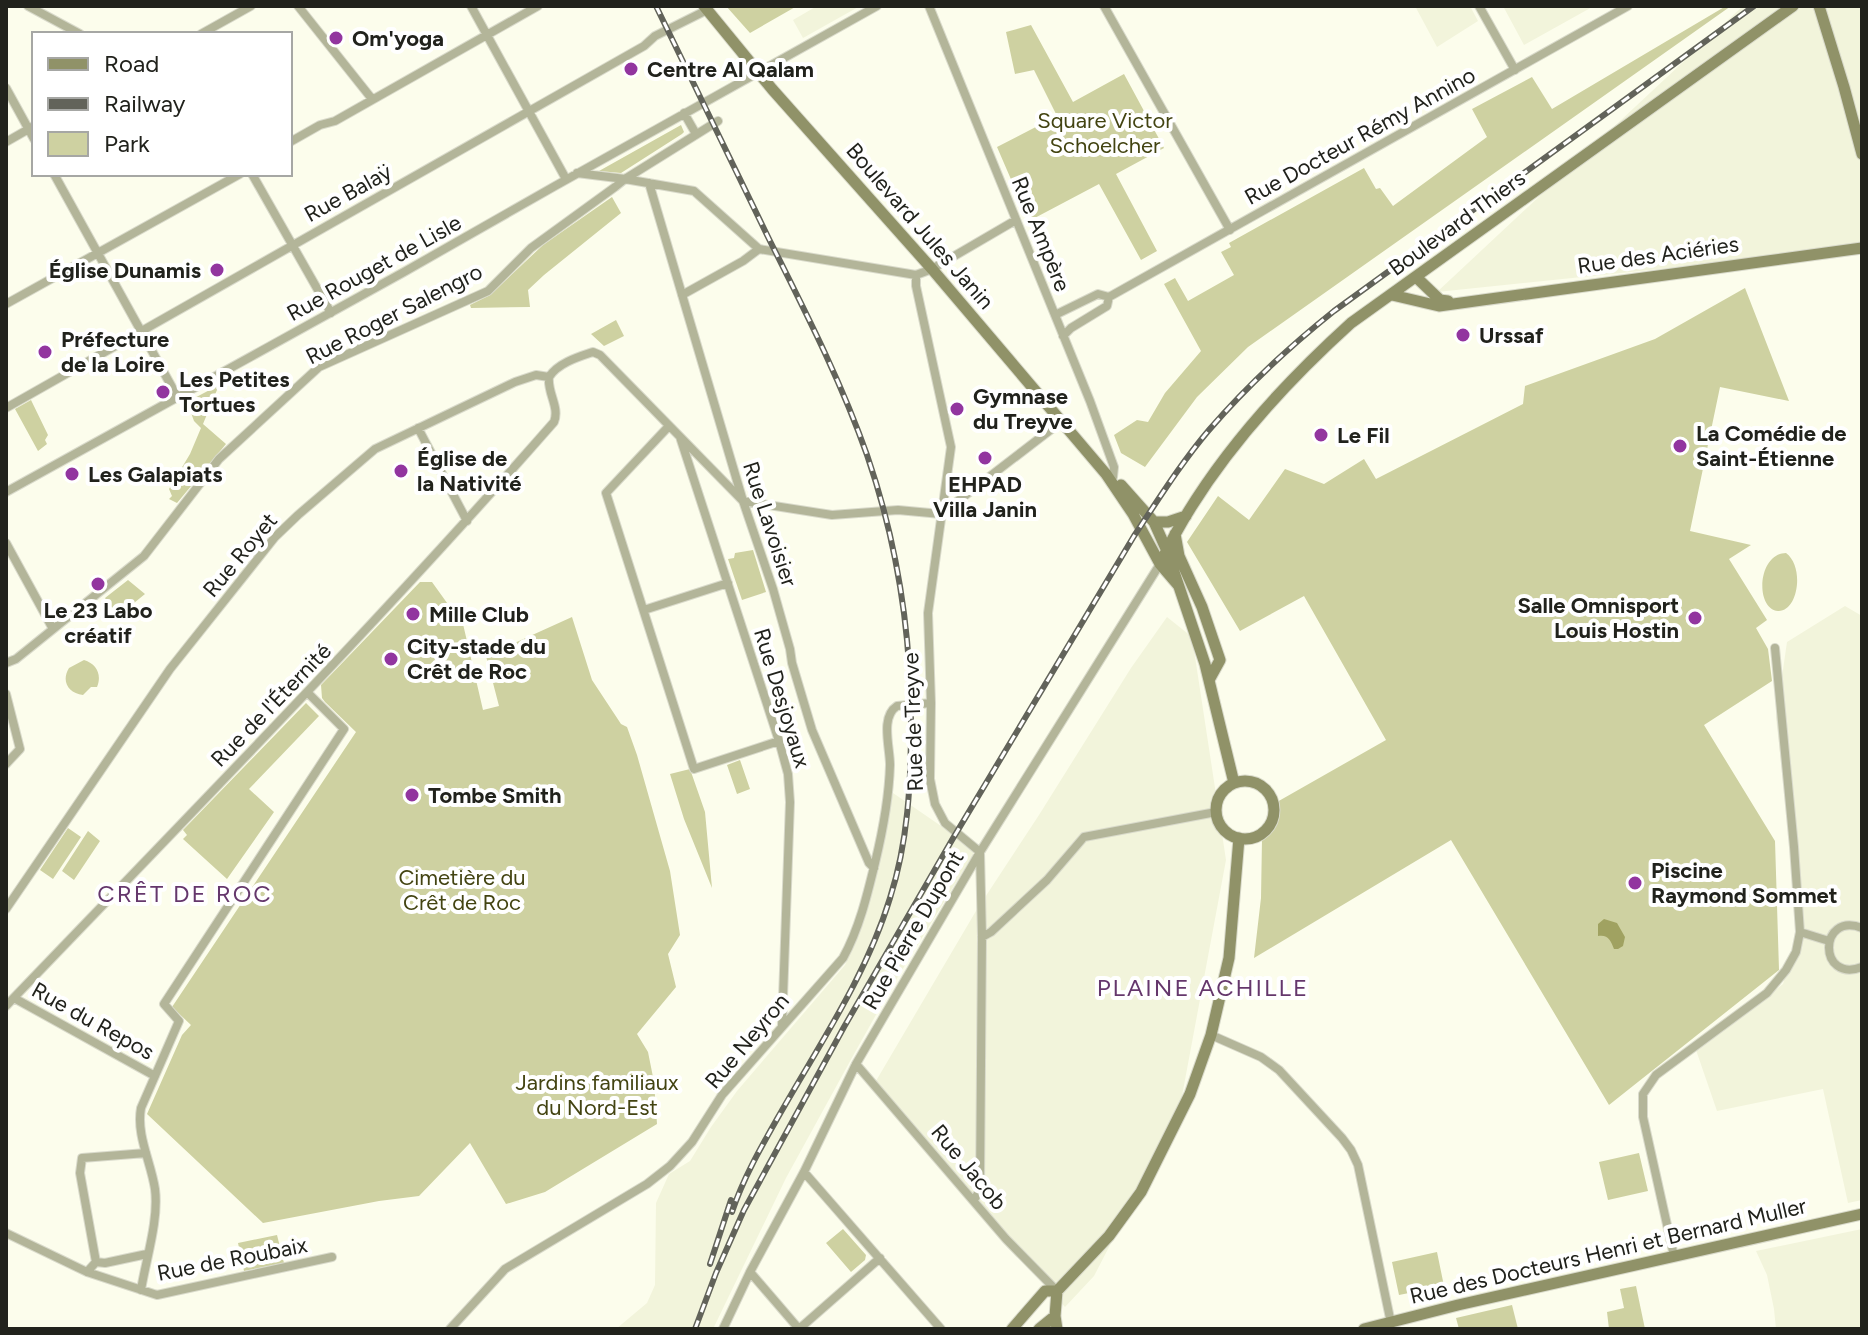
<svg xmlns="http://www.w3.org/2000/svg" width="1868" height="1335" font-family="Figtree,sans-serif">
	<rect width="100%" height="100%" fill="#fcfdec"/>
	<path fill="#f2f4db" d="M817,6H860L803,38L793,20Z
		M1415,6H1470L1478,21L1437,47Z
		M1503,6H1594L1524,45Z
		M1743,6H1862V248L1437,292Z
		M1845,606L1862,616V1200L1848,1203L1823,1089L1717,1111L1696,1050L1783,984L1800,927L1776,718L1787,642Z
		M1167,617L1192,637L1226,860L1179,1112L1094,1276L1065,1307L873,1086L976,911L1039,815L1131,668Z
		M893,793L976,850L891,988L854,1054L786,1178L713,1329H616L647,1303L655,1285L656,1203L669,1174L690,1161L711,1127L737,1091L845,965L869,905Z
		M1862,1229V1329H1776L1774,1309L1767,1275L1756,1251Z"/>
	<path fill="#ced1a1" d="M726,6H797L750,33Z
		M1726,6H1731L1248,347L1197,397L1145,467L1121,453L1114,435L1137,420L1148,422L1165,393L1201,351L1164,284L1175,278L1188,301L1234,275L1221,252L1231,247L1229,243L1364,168L1376,189L1380,188L1393,206L1487,137L1472,109L1532,77L1552,109Z
		M1031,25L1073,102L1124,74L1164,148L1116,174L1157,251L1141,260L1099,184L1029,221L997,147L1057,116L1034,70L1015,74L1006,32Z
		M681,125L684,132L682,134L621,173L599,171Z
		M612,197L621,213L544,275L528,290L530,307L471,308L470,305L490,295L543,245Z
		M1745,288L1789,401L1720,387L1690,531L1751,545L1729,559L1767,620L1756,628L1768,649L1772,681L1704,725L1775,841L1779,970L1609,1105L1451,840L1254,958L1261,898L1262,839L1276,819L1277,802L1386,740L1304,596L1240,631L1187,542L1218,496L1249,520L1285,469L1324,484L1364,459L1376,479L1523,404L1525,386L1655,339Z
		M616,320L624,336L604,346L591,334Z
		M219,385L203,424L226,444L177,503L169,499L172,496L169,489L190,454L201,428L194,421L187,402Z
		M31,400L48,435L45,440L47,444L38,451L15,409Z
		M753,550L766,592L742,600L728,559L734,558L735,553Z
		M1786,553C1805,567 1798,612 1778,611C1755,609 1757,554 1786,553Z
		M128,580L145,594L118,616L105,598Z
		M420,582H432L460,621L463,624L483,710L499,706L486,656L572,617L592,680L621,724L627,727L637,755L670,871L680,935L668,954L676,987L637,1034L648,1052L654,1082L657,1124L545,1192L506,1204L470,1143L419,1196L379,1201L263,1223L147,1114L182,1035L191,1025L172,1007L356,732L325,702L322,698L321,685Z
		M84,660C97,664 102,675 97,687H91L83,695C68,693 61,681 69,668Z
		M306,703L319,716L249,789L274,812L227,879L183,839L187,835L183,830Z
		M740,760L750,789L737,794L727,765Z
		M690,769L705,812L712,888L684,819L670,774Z
		M68,828L81,837L53,879L40,870Z
		M88,831L100,841L74,880L62,871Z
		M1639,1153L1648,1191L1608,1200L1599,1162Z
		M843,1229L866,1255L865,1260L851,1272L826,1243Z
		M277,1235L284,1263L244,1271L238,1243Z
		M1437,1252L1444,1286L1399,1295L1392,1262Z
		M1636,1286L1645,1329H1609L1607,1312L1624,1308L1620,1289Z
		M1512,1305L1518,1329H1459L1456,1318Z"/>
	<path fill="#a0a261" d="M1604,919L1617,923L1625,937L1623,946L1618,949H1614C1611,941 1608,934 1598,936V924Z"/>
	<g fill="none" stroke-linecap="round" stroke-linejoin="round">
		<defs>
			<path id="street" d="M28,6L80,34
				M298,6L372,99
				M471,6L566,179
				M929,6L1090,401L1114,467L1113,477
				M1104,6L1230,230
				M1479,6L1515,70
				M201,34L251,6
				M6,88L34,139
				M684,113L696,134
				M6,142L34,126
				M290,142L320,125L335,121L538,6
				M577,173L625,179L694,191L759,249L916,275L932,269L1016,220
				M54,174L178,398
				M252,174L331,313
				M649,183L743,501L773,589L790,649L792,663L812,730L869,863L874,868
				M916,275V286L951,447L928,613L931,703L930,779L935,804L945,823L980,852L982,937L980,1190L974,1200
				M682,295L743,261L759,249
				M6,304L240,174
				M1055,315L1098,294L1109,297
				M1063,336L1071,328L1107,306L1109,297L1628,6
				M549,377C558,363 578,357 593,352L600,355L742,500
				M6,408L644,46L655,36L707,10
				M669,426L606,493L694,769L779,741
				M418,428L467,521
				M680,437L779,741L788,774L790,802L782,1026
				M6,492L404,272L555,186L877,6
				M743,501L832,515L898,510L941,514
				M941,514L1062,421
				M6,543L53,629
				M644,610L728,583
				M6,663L16,659L144,556L219,459L319,367L488,291L531,248L615,187L625,179L718,121
				M6,694L20,749L6,764
				M6,909L170,669L275,537L298,515L375,449L515,382L536,375L549,377
				M1862,928C1818,911 1818,984 1862,967
				M1800,932L1829,941
				M982,937L991,932L1047,880L1084,837L1216,812
				M14,998L155,1076
				M6,1006C191,813 378,623 554,422C560,407 547,393 549,377
				M1211,1035L1261,1057L1279,1070L1342,1138L1351,1150L1358,1165L1391,1323
				M856,1064L1006,1239L1057,1291
				M804,1172L941,1329
				M6,1233L87,1272L157,1295L332,1257
				M1674,1256L1643,1117V1094L1656,1075L1767,993L1786,970L1796,952L1800,932L1794,847L1775,648
				M96,1262L105,1263L147,1254
				M87,1272L96,1262L80,1173L82,1158L146,1153
				M750,1272L799,1329
				M141,1290C146,1259 159,1220 155,1189C151,1162 136,1135 141,1108L179,1021L164,1004L344,729L308,693
				M450,1329L505,1269L647,1184L670,1166L692,1142L722,1095L843,958C859,929 867,896 875,863C883,830 889,799 890,765C890,747 880,717 897,706L931,703
				M723,1329L750,1272L804,1172L856,1064L980,852L1160,564
				M799,1329L880,1258"/>
			<path id="secondary" d="M704,6L772,89L932,269L1106,474L1133,514L1160,564L1178,585
				M1819,6L1844,87L1862,154
				M1416,277L1440,300L1448,301
				M1392,295L1439,306L1862,248
				M1121,485L1154,522L1167,551L1205,664L1234,783
				M1154,522H1168L1186,516
				M1175,534L1179,556L1202,607L1220,660L1209,680
				M1160,564C1203,472 1277,390 1351,323L1793,6
				M1216 810a29 29 0 1 1 58 0a29 29 0 1 1-58 0Z
				M1057,1291L1055,1316L1057,1329
				M1012,1329L1045,1291H1057L1109,1236L1141,1192L1190,1094L1211,1035L1229,958L1239,838
				M1039,1329L1055,1316
				M1364,1329L1458,1305L1862,1214"/>
		</defs>
		<use href="#street" stroke="#d9dacb" stroke-width="10"/>
		<use href="#secondary" stroke="#d9dacb" stroke-width="13"/>
		<use href="#street" stroke="#b3b599" stroke-width="8"/>
		<use href="#secondary" stroke="#909268" stroke-width="11"/>
		<defs>
			<path id="rail" d="M656,6C694,84 732,163 770,241C805,311 841,381 867,455C897,542 911,632 911,724C911,783 908,842 890,898C866,977 817,1048 777,1119C760,1149 743,1179 732,1212
				M710,1264L731,1200
				M695,1329L716,1273L744,1210L844,1027L952,840L1134,536C1158,500 1181,463 1209,430C1247,386 1289,347 1334,311L1754,6"/>
		</defs>
		<use href="#rail" stroke="#62635a" stroke-width="6"/>
		<use href="#rail" stroke="#fff" stroke-width="3" stroke-dasharray="9" stroke-linecap="butt"/>
	</g>
	<g fill="#92359f" stroke="#fff" stroke-width="3">
		<circle cx="336" cy="38" r="8"/>
		<circle cx="631" cy="69" r="8"/>
		<circle cx="217" cy="270" r="8"/>
		<circle cx="1463" cy="335" r="8"/>
		<circle cx="45" cy="352" r="8"/>
		<circle cx="163" cy="392" r="8"/>
		<circle cx="957" cy="409" r="8"/>
		<circle cx="1321" cy="435" r="8"/>
		<circle cx="1680" cy="446" r="8"/>
		<circle cx="985" cy="458" r="8"/>
		<circle cx="401" cy="471" r="8"/>
		<circle cx="72" cy="474" r="8"/>
		<circle cx="98" cy="584" r="8"/>
		<circle cx="413" cy="614" r="8"/>
		<circle cx="1695" cy="618" r="8"/>
		<circle cx="391" cy="659" r="8"/>
		<circle cx="412" cy="795" r="8"/>
		<circle cx="1635" cy="883" r="8"/>
	</g>
	<g text-anchor="middle" dominant-baseline="central" stroke-width="8" stroke-linejoin="round" paint-order="stroke">
		<g font-size="22" font-weight="bold" fill="#21221c" stroke="#fff" text-anchor="start">
			<text x="352" y="38">Om'yoga</text>
			<text x="647" y="69">Centre Al Qalam</text>
			<text x="201" y="270" text-anchor="end">Église Dunamis</text>
			<text x="1479" y="335">Urssaf</text>
			<text x="61" y="339">Préfecture<tspan x="61" dy="25">de la Loire</tspan></text>
			<text x="179" y="379">Les Petites<tspan x="179" dy="25">Tortues</tspan></text>
			<text x="973" y="396">Gymnase<tspan x="973" dy="25">du Treyve</tspan></text>
			<text x="1696" y="433">La Comédie de<tspan x="1696" dy="25">Saint-Étienne</tspan></text>
			<text x="1337" y="435">Le Fil</text>
			<text x="417" y="458">Église de<tspan x="417" dy="25">la Nativité</tspan></text>
			<text x="88" y="474">Les Galapiats</text>
			<text x="985" y="484" text-anchor="middle">EHPAD<tspan x="985" dy="25">Villa Janin</tspan></text>
			<text x="1679" y="605" text-anchor="end">Salle Omnisport<tspan x="1679" dy="25">Louis Hostin</tspan></text>
			<text x="98" y="610" text-anchor="middle">Le 23 Labo<tspan x="98" dy="25">créatif</tspan></text>
			<text x="429" y="614">Mille Club</text>
			<text x="407" y="646">City-stade du<tspan x="407" dy="25">Crêt de Roc</tspan></text>
			<text x="428" y="795">Tombe Smith</text>
			<text x="1651" y="870">Piscine<tspan x="1651" dy="25">Raymond Sommet</tspan></text>
		</g>
		<g font-size="22" fill="#434412" stroke="#fff">
			<text x="1105" y="120">Square Victor<tspan x="1105" dy="25">Schoelcher</tspan></text>
			<text x="462" y="877">Cimetière du<tspan x="462" dy="25">Crêt de Roc</tspan></text>
			<text x="597" y="1082">Jardins familiaux<tspan x="597" dy="25">du Nord-Est</tspan></text>
		</g>
		<g font-size="22" fill="#21221c" stroke="#fff">
			<text transform="translate(1360 136) rotate(-29)">Rue Docteur Rémy Annino</text>
			<text transform="translate(348 193) rotate(-29)">Rue Balaÿ</text>
			<text transform="translate(1457 223) rotate(-36)">Boulevard Thiers</text>
			<text transform="translate(920 226) rotate(49)">Boulevard Jules Janin</text>
			<text transform="translate(1041 234) rotate(68)">Rue Ampère</text>
			<text transform="translate(1658 255) rotate(-8)">Rue des Aciéries</text>
			<text transform="translate(374 268) rotate(-29)">Rue Rouget de Lisle</text>
			<text transform="translate(394 314) rotate(-27)">Rue Roger Salengro</text>
			<text transform="translate(770 524) rotate(72)">Rue Lavoisier</text>
			<text transform="translate(240 555) rotate(-50)">Rue Royet</text>
			<text transform="translate(782 698) rotate(73)">Rue Desjoyaux</text>
			<text transform="translate(271 705) rotate(-46)">Rue de l'Éternité</text>
			<text transform="translate(913 722) rotate(-92)">Rue de Treyve</text>
			<text transform="translate(913 930) rotate(-60)">Rue Pierre Dupont</text>
			<text transform="translate(93 1021) rotate(29)">Rue du Repos</text>
			<text transform="translate(747 1041) rotate(-50)">Rue Neyron</text>
			<text transform="translate(969 1167) rotate(50)">Rue Jacob</text>
			<text transform="translate(1608 1251) rotate(-13)">Rue des Docteurs Henri et Bernard Muller</text>
			<text transform="translate(232 1259) rotate(-11)">Rue de Roubaix</text>
		</g>
		<g font-size="24" letter-spacing="2" fill="#65376c" stroke="#fff">
			<text x="185" y="893">CRÊT DE ROC</text>
			<text x="1203" y="987">PLAINE ACHILLE</text>
		</g>
	</g>
	<rect width="1868" height="1335" fill="none" stroke="#21221c" stroke-width="16"/>
	<rect x="32" y="32" width="260" height="144" fill="#ffffff" stroke="#a6a7a4" stroke-width="2"/>
	<rect x="48" y="58" width="40" height="12" fill="#909268" stroke="#a6a7a4" stroke-width="2"/>
	<text x="104" y="72" font-size="24" fill="#21221c">Road</text>
	<rect x="48" y="98" width="40" height="12" fill="#62635a" stroke="#a6a7a4" stroke-width="2"/>
	<text x="104" y="112" font-size="24" fill="#21221c">Railway</text>
	<rect x="48" y="132" width="40" height="24" fill="#ced1a1" stroke="#a6a7a4" stroke-width="2"/>
	<text x="104" y="152" font-size="24" fill="#21221c">Park</text>
</svg>
